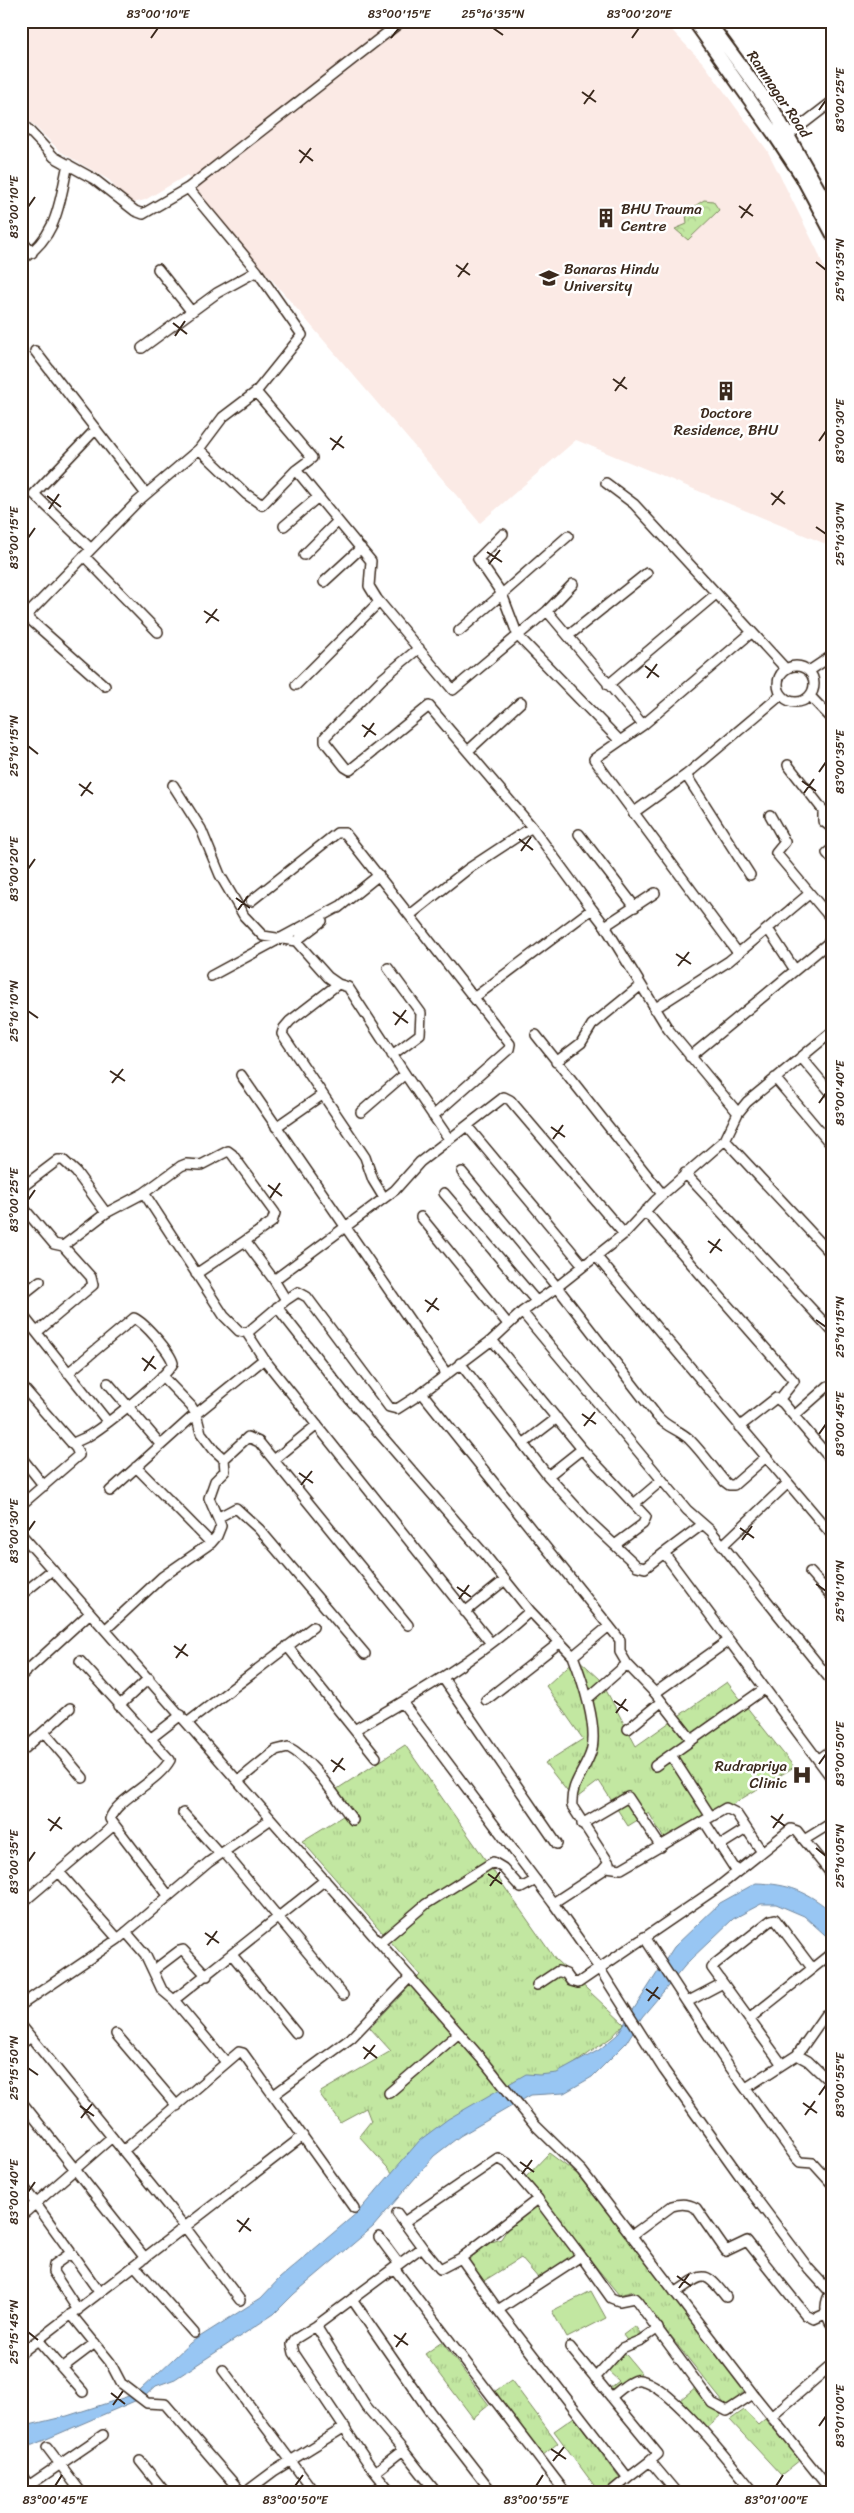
<svg xmlns="http://www.w3.org/2000/svg" width="854" height="2513" font-family="Sriracha,sans-serif">
	<defs>
		<pattern id="grass-tufts" width="24" height="20" patternUnits="userSpaceOnUse" patternTransform="scale(1.25)"><rect width="24" height="20" fill="#c2e7a1"/><path d="M3 7l-1-3M5 7V3M7 7l1-3M15 17l-1-3M17 17v-4M19 17l1-3" fill="none" stroke="#a8c68a"/></pattern>
		<pattern id="forest-crowns" width="20" height="18" patternUnits="userSpaceOnUse" patternTransform="scale(1.25)"><rect width="20" height="18" fill="#c2e7a1"/><path d="M2 6a3 3 0 1 1 6 0M12 15a3 3 0 1 1 6 0" fill="none" stroke="#a8c68a"/></pattern>
	</defs>
	<rect width="100%" height="100%" fill="#fff"/>
	<filter id="ink" filterUnits="userSpaceOnUse"><feTurbulence type="fractalNoise" baseFrequency=".02" numOctaves="2"/><feDisplacementMap in="SourceGraphic" scale="10" xChannelSelector="R" yChannelSelector="G"/><feConvolveMatrix kernelMatrix="1 2 1 2 8 2 1 2 1" color-interpolation-filters="sRGB"/></filter>
	<g filter="url(#ink)">
		<path fill="#fbeae5" d="M21,21H663L704,64L767,150L818,252L833,291V547L576,440L480,523L196,191L187,175L145,200L133,203L123,198L109,180L61,152L21,113Z"/>
		<path fill="url(#grass-tufts)" stroke="#7e8860" d="M577,1658L600,1679L636,1746L727,1682L794,1767L667,1844L649,1813L628,1826L599,1781L574,1800L545,1763L583,1739L546,1686Z
			M405,1745L555,1959L624,2024L612,2037L547,2083L522,2085L396,2177L359,2136L371,2121L366,2108L340,2122L319,2093L391,2051L370,2028L420,1975L302,1841L351,1811L334,1791Z
			M549,2153L577,2174L746,2390L727,2407L634,2291L619,2295L524,2179Z
			M537,2206L575,2254L539,2279L521,2258L482,2282L466,2263L486,2244L501,2239L521,2208Z
			M635,2326L646,2341L634,2350L623,2335Z
			M442,2342L489,2405L473,2418L425,2354Z
			M623,2351L641,2373L613,2392L610,2388L619,2381L607,2370Z
			M511,2380L558,2443L542,2456L494,2392Z
			M696,2387L721,2415L705,2429L680,2400Z
			M744,2410L758,2425L765,2419L800,2460L781,2475L730,2420Z
			M574,2417L620,2478L602,2492H599L554,2431Z"/>
		<path fill="url(#forest-crowns)" stroke="#7e8860" d="M704,200L713,201L719,210L688,240L675,229L687,224L686,212Z"/>
		<path fill="#c2e7a1" stroke="#7e8860" d="M591,2291L606,2318L567,2338L552,2311Z"/>
		<path fill="#98c6f3" stroke="#73889e" d="M756,1883C789,1884 807,1891 833,1913V1942L804,1916L776,1904H761L733,1919L689,1961L642,2017L626,2043L592,2077L564,2093L531,2095L460,2136L434,2156L373,2227L294,2294L274,2314L175,2379L156,2386L144,2397L21,2450V2427L67,2416L126,2397L140,2390L190,2343L261,2298L280,2278L358,2212L420,2140L448,2119L526,2074L539,2075L557,2073L599,2050L617,2035L674,1947L720,1903Z"/>
		<g fill="none" stroke-linecap="round" stroke-linejoin="round">
			<defs>
				<path id="street" d="M21,122L54,157L94,179L135,211L143,214L188,188L402,21
					M789,135L833,101
					M21,240L32,253
					M21,260C58,236 59,204 68,164
					M158,269L191,311
					M142,348L217,293L257,271
					M35,351L146,494
					M256,392L312,458L296,470L371,561L369,586L377,599L453,690L547,611L573,584
					M199,449L246,494L262,505L296,470
					M606,483L634,504L785,668
					M284,526L318,497
					M568,536L502,594L518,636L620,741
					M91,549L34,494L96,429
					M304,555L338,521
					M84,556L158,632
					M324,582L361,548
					M547,611L643,725
					M26,616L105,686
					M21,621L137,502L199,449L223,417L256,392L302,335L257,271L188,188
					M459,631L502,594L478,559L503,534
					M568,636L647,573
					M419,648L382,679L325,737V742L345,767L350,770L429,706L532,827
					M778 684a18 18 0 1 1 36 0a18 18 0 1 1-36 0Z
					M809,671L833,655
					M296,685L379,602
					M608,685L716,594
					M810,696L833,720
					M469,750L521,702
					M788,765L823,810V821L833,829
					M686,775L750,875
					M173,785L201,829L220,875L244,916L263,936L296,941L328,977L338,984L348,987L405,1074
					M633,813L686,775L781,695
					M770,815L785,842L776,853L833,921
					M579,834L635,907
					M833,848L827,853L833,860
					M251,901L337,833H345L510,1044L509,1049L433,1116
					M338,908L379,875
					M410,915L468,869L532,827L592,909
					M605,926L655,893
					M768,929L795,970
					M296,941L322,921
					M738,953L594,759L643,725L751,633
					M388,968L421,1013L420,1034L392,1055
					M211,976L342,905
					M338,984L290,1021L284,1028L282,1034L365,1157L373,1180L384,1198
					M475,997L592,909L605,926L668,1029L738,1113
					M654,1009L729,961L809,894
					M833,1031L747,1102L738,1113L725,1140L655,1201L624,1234L557,1287L522,1312L492,1340L582,1449L548,1476L588,1520L637,1566L645,1568L664,1553L833,1780
					M536,1035L662,1194
					M690,1057L833,939
					M801,1057L833,1095
					M556,1062L581,1043L592,1025L640,986
					M241,1075L446,1373
					M775,1078L833,1147
					M361,1112L405,1074L449,1139
					M467,1126L583,1265
					M276,1127L322,1095
					M725,1140L833,1256
					M462,1172L557,1287L657,1416C667,1428 678,1429 689,1439C702,1452 713,1468 725,1482L729,1485H734L766,1457
					M685,1173L833,1332
					M21,1188L58,1160H63L76,1172L106,1213
					M144,1193L181,1166L186,1164L201,1165L228,1151L232,1154L275,1213L272,1222L245,1241
					M444,1193L537,1302
					M21,1205L54,1244L63,1246L106,1213L144,1193L224,1316L239,1331L247,1333
					M645,1211L794,1381L779,1400
					M421,1217L508,1324
					M596,1256L833,1536
					M274,1280L395,1190L420,1162L504,1097L510,1100L624,1234
					M21,1296L40,1281
					M286,1300L298,1292L307,1297L389,1407L397,1409L422,1393
					M277,1307L346,1395L485,1555L530,1611L573,1656L609,1626
					M522,1312L687,1510L711,1531L833,1683
					M21,1313L107,1421
					M37,1332L93,1285L91,1277L63,1246
					M492,1340L422,1393L609,1626L620,1640V1652L627,1664
					M264,1359L490,1642
					M460,1363L548,1476
					M68,1373L134,1318C145,1323 170,1352 173,1363C165,1379 107,1424 90,1435C84,1439 78,1440 72,1444
					M108,1383L161,1445
					M21,1385L76,1448L79,1455L21,1505
					M794,1416L828,1386
					M739,1427L776,1398L783,1403L833,1462
					M523,1444L557,1418
					M582,1449L646,1517L643,1524L616,1544
					M21,1457L44,1486
					M224,1459L248,1437L259,1442L408,1625
					M274,1460L317,1425
					M136,1467L211,1543
					M110,1491L191,1418L264,1359L247,1333L286,1300L274,1280L245,1241L196,1274
					M635,1503L662,1480
					M219,1517L236,1508L259,1529L365,1654
					M21,1534L486,2064L535,2125L582,2171L753,2394L832,2492
					M723,1545L788,1483
					M664,1553L703,1524
					M810,1572L833,1598
					M21,1595L52,1570
					M465,1612L505,1580
					M105,1630L162,1577L211,1543L217,1536L221,1526L209,1498L215,1481L225,1471L224,1459L214,1450L201,1433L196,1414L191,1406L162,1376
					M287,1646L376,1757
					M80,1661L170,1760C158,1782 116,1799 110,1819L168,1895
					M21,1676L90,1613
					M443,1678L557,1844
					M587,1699L627,1664L655,1693
					M486,1700L559,1643
					M402,1702L553,1903L599,1968L664,2070L752,2193L809,2269L830,2292
					M119,1706L149,1678
					M187,1723L313,1627
					M356,1729C417,1694 478,1659 530,1611
					M628,1729L661,1702
					M44,1732L83,1778
					M150,1739L181,1715
					M691,1739L655,1693L728,1641
					M21,1752L70,1708
					M671,1755L711,1817
					M818,1760L833,1749
					M655,1766L764,1689
					M238,1781L276,1750L288,1747C312,1759 336,1798 353,1820
					M183,1813L220,1854
					M704,1821L737,1872
					M582,1824L628,1797L661,1847
					M804,1840L833,1876
					M719,1846L746,1829
					M224,1852L343,1995
					M607,1867L621,1869L726,1808L736,1813L762,1852
					M59,1872L118,1939
					M553,1903L602,1871L609,1863L572,1806C570,1784 585,1771 591,1752C599,1728 582,1679 573,1656
					M21,1904L113,1826
					M126,1932L145,1954L162,1990L174,2000L226,2062
					M644,1937L722,2056L796,2158L800,2162L813,2163L833,2185
					M380,1943L426,1904L493,1862L503,1868L521,1888L536,1880
					M233,1956L296,2033
					M154,1970L179,1951L183,1950L207,1976
					M537,1985L558,1971L566,1974L571,1981L578,1983L717,1888L791,1829L797,1831L804,1840L833,1822
					M174,2000L325,1880
					M687,2002L723,1983
					M21,2005L118,1939L209,1862L271,1819
					M749,2019L828,1956
					M21,2025L185,2227L240,2300
					M116,2034L177,2106
					M21,2044L31,2037
					M797,2055L825,2015
					M781,2063L712,1968L715,1964L771,1920L775,1919L812,1968
					M746,2088L797,2055L808,2061L833,2085
					M389,2093L459,2033
					M275,2094L351,2038L410,1977
					M21,2101L145,2258
					M123,2151L239,2052L243,2053L354,2208
					M21,2183L100,2293
					M397,2213L422,2247
					M21,2216L112,2137
					M404,2222L498,2158L507,2163L538,2199
					M631,2236L672,2206C681,2203 688,2203 696,2208L726,2251L747,2241L806,2315L814,2319L825,2314
					M379,2237L399,2264
					M71,2253L54,2265L53,2272L78,2310
					M461,2258L538,2199L581,2256
					M135,2266L194,2333
					M394,2268L565,2492
					M833,2288C824,2302 823,2313 833,2327
					M675,2293C704,2274 703,2268 726,2297
					M352,2299L430,2412L492,2492
					M498,2310L581,2256L611,2298L619,2301L634,2298L637,2301L712,2403L727,2411L753,2394
					M71,2314L110,2362L121,2383L147,2403L165,2404L241,2492
					M316,2326L366,2406L403,2450
					M38,2340L83,2392
					M570,2347L658,2454L650,2461
					M21,2353L303,2136
					M62,2368L95,2343
					M223,2370L314,2492
					M595,2378L622,2348L641,2340L658,2328
					M611,2397C618,2392 632,2378 640,2380C670,2384 733,2467 754,2492
					M21,2411L24,2415
					M771,2417L833,2364
					M47,2447L81,2492
					M140,2461L165,2492
					M375,2472L403,2450L436,2492
					M21,2474L29,2486
					M628,2478L650,2461L676,2492
					M21,2491L103,2435
					M246,2492L274,2471L345,2427
					M372,2492L384,2484
					M391,2492L370,2466L294,2353L292,2344L295,2339L316,2326L422,2247L440,2269L461,2258L498,2310L628,2478L611,2492"/>
				<path id="secondary" d="M694,21L774,134L801,175L833,235
					M708,21L774,111L833,215"/>
			</defs>
			<use href="#street" stroke="#3b2a1e" stroke-width="12"/>
			<use href="#secondary" stroke="#3b2a1e" stroke-width="16"/>
			<use href="#street" stroke="#fff" stroke-width="9"/>
			<use href="#secondary" stroke="#fff" stroke-width="12"/>
		</g>
	</g>
	<path fill="none" stroke="#3b2a1e" stroke-width="2" d="M493,28L503,35M151,38L158,28M391,38L399,28M632,38L639,28M582,92L596,102M584,104L594,90M819,110L826,100M299,150L313,161M300,163L311,148M739,206L753,216M28,207L35,197M741,218L751,204M816,262L826,270M456,265L470,275M458,277L468,263M173,323L187,334M175,336L185,321M613,379L627,389M615,391L625,377M330,438L344,448M819,441L826,431M332,450L342,436M771,493L785,504M47,496L61,507M772,505L783,491M49,509L59,494M816,527L826,534M28,538L35,528M487,552L502,562M489,564L500,550M204,611L219,621M206,623L217,609M645,666L659,677M647,678L657,664M362,725L376,735M364,737L374,723M28,746L38,754M819,772L826,762M802,781L816,791M79,784L93,794M804,793L814,779M81,796L91,782M519,839L533,850M521,851L531,837M28,869L35,859M236,898L250,908M238,910L248,896M676,954L691,964M678,966L689,952M28,1011L38,1018M393,1012L408,1023M395,1025L406,1010M110,1071L125,1081M112,1083L123,1069M819,1103L826,1093M551,1127L565,1137M553,1139L563,1125M268,1185L282,1196M270,1198L280,1183M28,1200L35,1190M708,1241L722,1251M710,1253L720,1239M425,1300L439,1310M427,1312L437,1298M816,1320L826,1327M142,1358L156,1369M144,1371L154,1356M582,1414L596,1424M584,1426L595,1412M819,1434L826,1424M299,1473L313,1483M301,1485L312,1471M740,1528L754,1538M28,1531L35,1521M742,1540L752,1526M816,1584L826,1591M457,1587L471,1597M459,1599L469,1585M174,1646L188,1656M176,1658L186,1644M614,1701L628,1711M616,1713L626,1699M331,1760L345,1770M819,1764L826,1754M333,1772L343,1758M771,1816L785,1826M48,1819L62,1829M773,1828L783,1814M50,1831L60,1817M816,1848L826,1856M28,1862L35,1852M488,1874L502,1884M490,1886L500,1872M205,1933L219,1943M207,1945L217,1931M646,1989L660,1999M648,2001L658,1987M363,2047L377,2058M364,2059L375,2045M28,2068L38,2075M819,2095L826,2085M803,2103L817,2113M80,2106L94,2116M805,2115L815,2101M81,2118L92,2104M520,2162L534,2172M522,2174L532,2160M28,2192L35,2182M237,2220L251,2231M239,2232L249,2218M677,2276L691,2286M679,2288L689,2274M28,2332L38,2340M394,2335L408,2345M396,2347L406,2333M111,2393L125,2404M113,2405L123,2391M819,2426L826,2416M551,2449L566,2459M553,2461L564,2447M55,2486L62,2475M295,2486L303,2475M536,2486L543,2475M776,2486L783,2475"/>
	<defs>
		<symbol id="building-bare" viewBox="-9 -9 18 18"><path d="M-4-6H4V6H1V3H-1V6H-4ZM-2.5-4.3h1.7v1.8h-1.7ZM.8-4.3h1.7v1.8H.8ZM-2.5-1h1.7V.8h-1.7ZM.8-1h1.7V.8H.8Z" fill="#3b2a1e" stroke="#fff" stroke-width="2.5" paint-order="stroke"/></symbol>
		<symbol id="university-bare" viewBox="-9 -9 18 18"><path d="M0-5L7-2L0 1L-7-2ZM-4 1L0 2.5L4 1V4Q0 6-4 4Z" fill="#3b2a1e" stroke="#fff" stroke-width="2.5" paint-order="stroke"/></symbol>
		<symbol id="hospital-bare" viewBox="-9 -9 18 18"><path d="M-5-5h3v3.5h4V-5h3V5h-3V1.5h-4V5h-3Z" fill="#3b2a1e" stroke="#fff" stroke-width="2.5" paint-order="stroke"/></symbol>
	</defs>
	<g fill-rule="evenodd">
		<use href="#building-bare" x="592" y="204" width="28" height="28"/>
		<use href="#university-bare" x="535" y="264" width="28" height="28"/>
		<use href="#building-bare" x="712" y="377" width="28" height="28"/>
		<use href="#hospital-bare" x="788" y="1761" width="28" height="28"/>
	</g>
	<g text-anchor="middle" dominant-baseline="central" stroke-width="5" stroke-linejoin="round" paint-order="stroke">
		<g font-size="15" fill="#3b2a1e" stroke="#fff">
			<text transform="translate(779 94) rotate(56)">Ramnagar Road</text>
		</g>
		<g font-size="15" fill="#3b2a1e" stroke="#fff" text-anchor="start">
			<text x="621" y="209">BHU Trauma<tspan x="621" dy="17">Centre</tspan></text>
			<text x="564" y="269">Banaras Hindu<tspan x="564" dy="17">University</tspan></text>
			<text x="726" y="413" text-anchor="middle">Doctore<tspan x="726" dy="17">Residence, BHU</tspan></text>
			<text x="787" y="1766" text-anchor="end">Rudrapriya<tspan x="787" dy="17">Clinic</tspan></text>
		</g>
	</g>
	<rect width="854" height="2513" fill="none" stroke="#fff" stroke-width="55"/>
	<rect x="28" y="28" width="798" height="2458" fill="none" stroke="#3b2a1e" stroke-width="2"/>
	<g font-size="12" text-anchor="middle" fill="#3b2a1e">
		<text x="158" y="18">83°00'10"E</text>
		<text x="399" y="18">83°00'15"E</text>
		<text x="493" y="18">25°16'35"N</text>
		<text x="639" y="18">83°00'20"E</text>
		<text transform="translate(840 100) rotate(-90)" y="4">83°00'25"E</text>
		<text transform="translate(14 207) rotate(-90)" y="4">83°00'10"E</text>
		<text transform="translate(840 270) rotate(-90)" y="4">25°16'35"N</text>
		<text transform="translate(840 431) rotate(-90)" y="4">83°00'30"E</text>
		<text transform="translate(840 534) rotate(-90)" y="4">25°16'30"N</text>
		<text transform="translate(14 538) rotate(-90)" y="4">83°00'15"E</text>
		<text transform="translate(14 746) rotate(-90)" y="4">25°16'15"N</text>
		<text transform="translate(840 762) rotate(-90)" y="4">83°00'35"E</text>
		<text transform="translate(14 869) rotate(-90)" y="4">83°00'20"E</text>
		<text transform="translate(14 1011) rotate(-90)" y="4">25°16'10"N</text>
		<text transform="translate(840 1093) rotate(-90)" y="4">83°00'40"E</text>
		<text transform="translate(14 1200) rotate(-90)" y="4">83°00'25"E</text>
		<text transform="translate(840 1327) rotate(-90)" y="4">25°16'15"N</text>
		<text transform="translate(840 1424) rotate(-90)" y="4">83°00'45"E</text>
		<text transform="translate(14 1531) rotate(-90)" y="4">83°00'30"E</text>
		<text transform="translate(840 1591) rotate(-90)" y="4">25°16'10"N</text>
		<text transform="translate(840 1754) rotate(-90)" y="4">83°00'50"E</text>
		<text transform="translate(840 1856) rotate(-90)" y="4">25°16'05"N</text>
		<text transform="translate(14 1862) rotate(-90)" y="4">83°00'35"E</text>
		<text transform="translate(14 2068) rotate(-90)" y="4">25°15'50"N</text>
		<text transform="translate(840 2085) rotate(-90)" y="4">83°00'55"E</text>
		<text transform="translate(14 2192) rotate(-90)" y="4">83°00'40"E</text>
		<text transform="translate(14 2332) rotate(-90)" y="4">25°15'45"N</text>
		<text transform="translate(840 2416) rotate(-90)" y="4">83°01'00"E</text>
		<text x="55" y="2504">83°00'45"E</text>
		<text x="295" y="2504">83°00'50"E</text>
		<text x="536" y="2504">83°00'55"E</text>
		<text x="776" y="2504">83°01'00"E</text>
	</g>
</svg>
